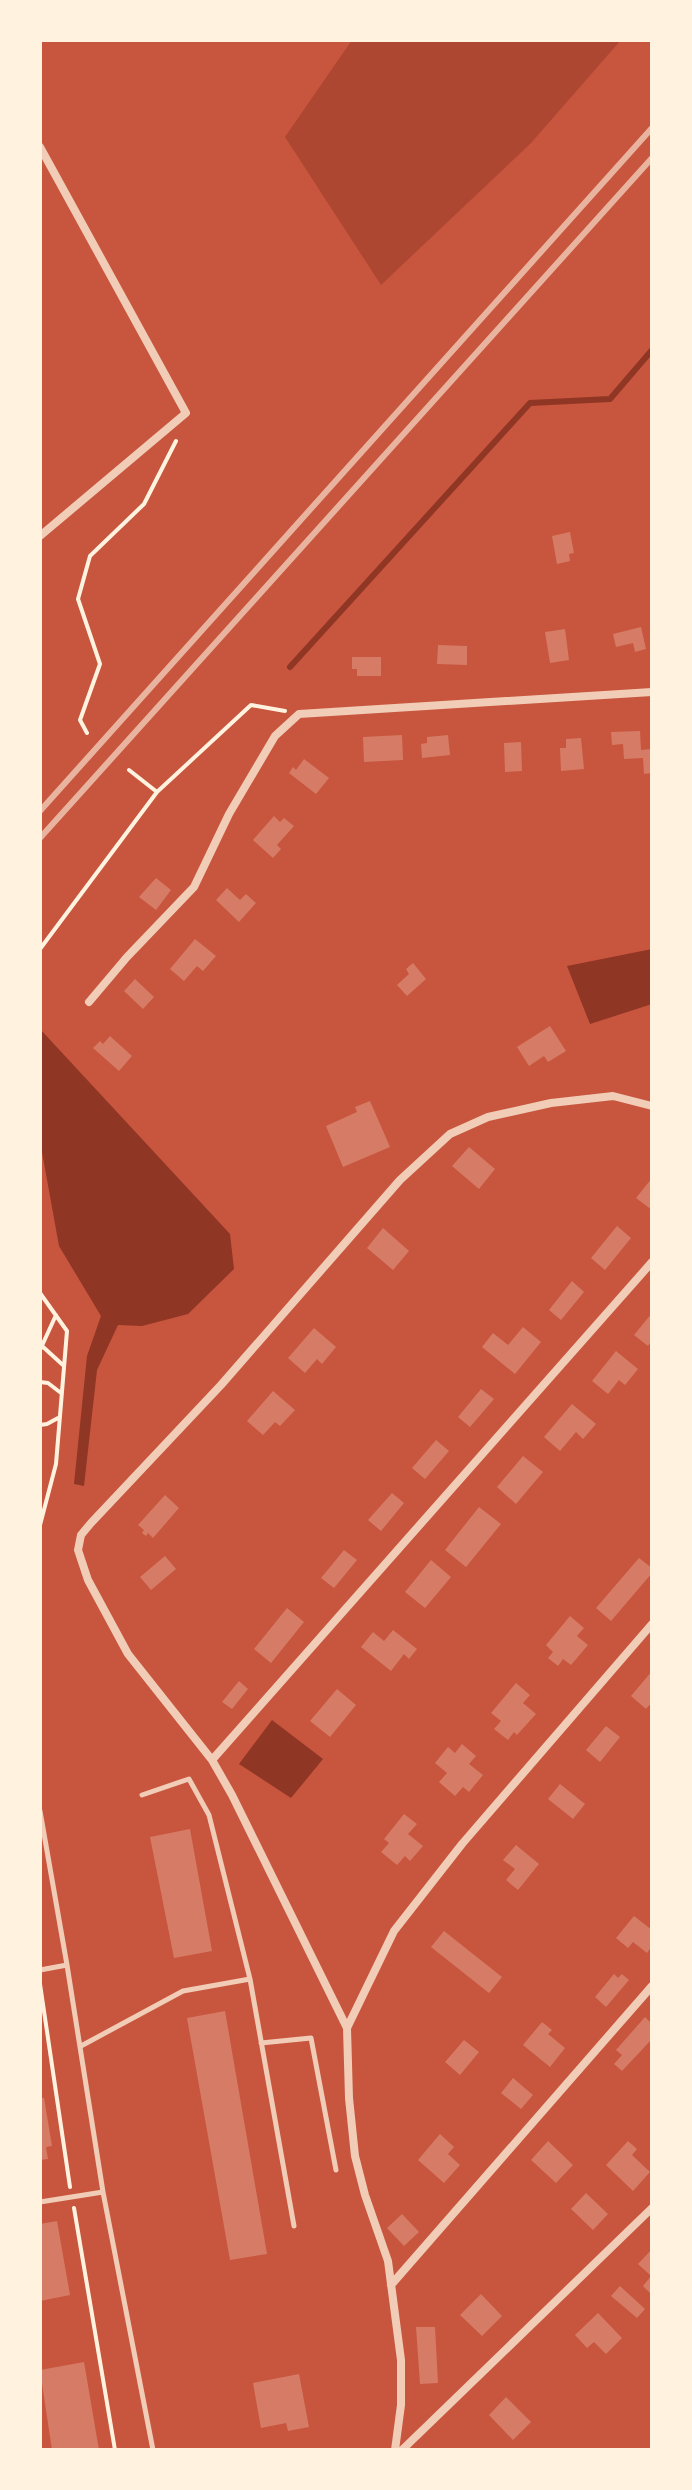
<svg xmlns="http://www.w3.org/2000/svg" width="692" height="2490" font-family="'Roboto Condensed',sans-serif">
	<rect width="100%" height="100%" fill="#c8553d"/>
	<path fill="#ae4732" d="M352,40H621L531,143L381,285L285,137Z"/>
	<path fill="#8f3625" d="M652,949V1004L590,1024L567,966Z
		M40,1029L230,1234L234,1269L188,1314L142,1326L118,1325L97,1370L84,1486L74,1484L87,1356L101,1316L59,1246L40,1141Z
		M272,1720L323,1759L291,1798L239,1764Z"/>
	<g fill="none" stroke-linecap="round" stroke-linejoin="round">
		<path stroke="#8f3625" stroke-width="6" d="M290,667L530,403L610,399L652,350"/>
	</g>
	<path fill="#d67c66" d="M570,532L574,553L569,554L570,561L557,564L552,536Z
		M641,627L646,649L635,652L633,643L616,647L613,634Z
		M565,629L569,660L550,663L545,632Z
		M438,645L467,646V665L437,664Z
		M352,657H381V676H357V669H352Z
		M640,731L641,750L652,749V773L644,774L643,758L624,759L623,744L612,745L611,732Z
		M402,735L403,760L364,762L363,737Z
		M448,735L450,755L422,758L421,744L427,743V737Z
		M581,738L584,769L561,771L560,748H566V739Z
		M521,742L522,771L505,772L504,743Z
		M304,759L329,778L316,794L289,773L293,767L296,770Z
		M274,816L280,822L284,818L294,826L277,845L281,849L273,858L253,840Z
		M156,878L171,890L156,910L139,897Z
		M227,888L240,900L246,894L256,903L239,922L216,900Z
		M195,939L216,956L203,971L197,966L184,981L170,969Z
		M413,963L426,979L407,996L397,985L409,974L406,969Z
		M135,979L154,997L143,1009L124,991Z
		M550,1026L566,1051L548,1062L544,1056L529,1066L517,1047Z
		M110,1036L132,1056L119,1071L93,1048L100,1041L103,1044Z
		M370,1101L390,1147L343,1167L326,1126L357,1112L355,1107Z
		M469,1147L495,1169L479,1189L452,1166Z
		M652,1178V1210L636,1198Z
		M617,1226L631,1238L605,1270L591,1258Z
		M383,1228L409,1251L393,1270L367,1248Z
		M572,1281L584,1292L561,1320L549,1310Z
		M652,1313V1340L648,1346L634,1335Z
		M523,1327L541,1342L515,1374L482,1347L493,1333L508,1345Z
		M314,1328L336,1347L322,1364L317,1359L305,1373L288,1358Z
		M616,1351L638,1369L625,1385L619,1380L608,1394L592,1381Z
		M481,1389L494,1399L470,1427L458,1417Z
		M273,1391L295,1410L280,1426L275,1422L263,1435L247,1421Z
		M572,1404L596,1424L583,1439L576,1432L560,1451L544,1437Z
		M436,1440L449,1451L425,1479L412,1468Z
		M523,1456L543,1472L516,1504L497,1487Z
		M392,1493L404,1503L381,1531L368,1520Z
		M165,1495L179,1508L153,1538L148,1533L146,1536L142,1533L144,1530L138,1525Z
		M479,1507L501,1524L466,1567L445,1550Z
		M344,1550L357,1560L334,1588L321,1578Z
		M165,1556L176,1569L151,1590L140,1577Z
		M639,1558L652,1568V1573L611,1621L596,1608Z
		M431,1560L451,1577L425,1608L405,1592Z
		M287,1608L304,1622L271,1663L254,1649Z
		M570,1616L584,1628L577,1636L588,1645L571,1665L563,1659L558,1666L548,1658L553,1652L546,1645Z
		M393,1630L417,1649L409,1659L404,1654L391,1671L361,1647L373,1632L384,1641Z
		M652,1671V1702L646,1709L631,1696Z
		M239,1681L248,1689L232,1709L222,1702Z
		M516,1683L530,1695L523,1703L536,1714L517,1735L514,1732L508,1740L494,1729L501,1721L491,1713Z
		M337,1689L356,1705L330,1737L310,1721Z
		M606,1726L620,1737L600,1762L586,1750Z
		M462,1744L476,1756L469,1764L483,1775L469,1792L463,1787L455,1796L439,1782L447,1773L435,1763L448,1747L455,1753Z
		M560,1784L585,1804L573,1819L548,1799Z
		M404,1814L417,1824L408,1834L423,1846L410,1861L405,1856L397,1865L381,1852L389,1843L384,1839Z
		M190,1829L212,1951L174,1958L150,1837Z
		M516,1845L539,1864L518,1890L506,1880L515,1869L503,1860Z
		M634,1916L652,1930V1946L647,1953L633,1942L628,1948L616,1938Z
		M444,1931L502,1977L489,1993L431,1947Z
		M614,1974L618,1978L622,1974L629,1980L606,2007L595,1997Z
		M225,2011L267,2254L230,2260L187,2018Z
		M645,2017L652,2024V2039L622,2071L614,2064L622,2055L616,2050Z
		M542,2022L552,2030L548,2034L565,2048L550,2067L523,2045Z
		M464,2040L479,2052L460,2075L445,2062Z
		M513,2078L533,2095L521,2109L501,2093Z
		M40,2098H44L52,2146L46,2147L48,2159L40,2160Z
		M440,2134L454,2147L448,2154L460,2165L444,2183L418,2160Z
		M548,2141L573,2165L556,2183L531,2160Z
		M628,2141L637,2149L632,2155L650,2172L633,2191L606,2165Z
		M586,2193L608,2214L593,2230L571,2209Z
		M402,2214L419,2232L404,2246L387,2228Z
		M57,2221L70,2295L40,2301V2224Z
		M652,2249V2295L643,2286L651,2276L638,2264Z
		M620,2286L645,2309L637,2318L611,2296Z
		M481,2294L502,2316L482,2336L460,2315Z
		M598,2313L622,2338L606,2354L594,2342L587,2348L575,2335Z
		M416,2327H435L438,2383L420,2384Z
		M84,2362L99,2450H52L40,2370Z
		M299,2374L309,2427L288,2431L286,2423L261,2428L253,2383Z
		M506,2397L531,2422L513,2440L489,2415Z"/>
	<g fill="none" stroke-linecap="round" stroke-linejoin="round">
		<path stroke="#fff3e0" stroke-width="4" d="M87,733L80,720L100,664L78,599L90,556L144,504L176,441
			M129,770L157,792
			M40,949L157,792L251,705L285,711
			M40,1293L67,1331L56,1464L40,1525
			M42,1346L64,1366
			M40,1350L56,1315
			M40,1382L48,1383L61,1393
			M40,1425L47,1424L58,1418
			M40,1984L70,2187
			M74,2208L115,2450"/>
		<path stroke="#f1ccb7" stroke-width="5" d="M142,1795L189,1779L209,1815L250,1979
			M40,1811L67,1965
			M40,1970L67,1965L103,2192L153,2450
			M261,2043L311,2038L336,2170
			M81,2046L183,1991L250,1979L294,2226
			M40,2202L103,2192"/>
		<path stroke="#f1ccb7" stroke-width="8" d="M40,147L186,413L40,536
			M89,1002L127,957L194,887L229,814L275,736L299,714L652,692
			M212,1760L652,1262
			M347,2028L394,1931L462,1844L652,1624
			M391,2285L652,1986
			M395,2450L401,2405V2360L388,2261L365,2195L355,2156L349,2098L347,2028L232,1795L212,1760L128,1654L88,1580L78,1550L81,1535L91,1523L221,1385L400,1180L450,1134L488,1117L551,1103L613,1096L652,1106
			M402,2450L652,2208"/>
		<path stroke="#e9b49f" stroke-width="6" d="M40,811L652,128
			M40,838L652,158"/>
	</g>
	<rect width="692" height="2490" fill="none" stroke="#fff3e0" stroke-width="84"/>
</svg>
